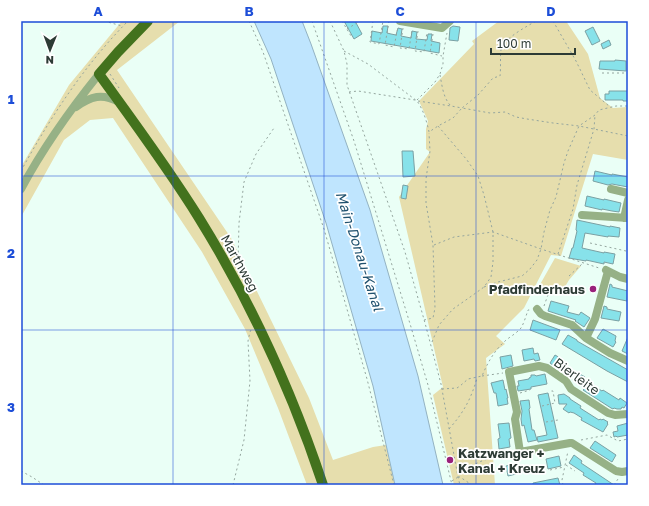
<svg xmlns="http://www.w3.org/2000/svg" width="649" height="506" font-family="'Golos Text',sans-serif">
	<rect width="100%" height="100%" fill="#eafff6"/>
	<path fill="#e6dead" d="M122,21H180L117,70L231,238L309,398L333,460L373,447L386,445L395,485H307L278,408L245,329L202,252L113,118L90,120L64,140L21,217V167L69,85Z
		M499,21H566L588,54L600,98L613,108L628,107V160L593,154L561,256L551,255L524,308L496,336L505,344L486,358L495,485H454L433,395L443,387L399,197L430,152L426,149V129L428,121L419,101L474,44L472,41Z
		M555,258L581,266L569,280L560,295L538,288Z"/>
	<path fill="#bfe5fe" stroke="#93b2c2" d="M254,21H302L311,44L370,210L418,376L443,485H395L373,386L326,223L271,59Z"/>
	<path fill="#87e2ea" stroke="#7ba0a3" d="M344,21H355L362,34L354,39Z
		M383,26H388L387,33L391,34L396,35L398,28L402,29L401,36L411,38L412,31L417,32L416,39L427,40L428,34H432L431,41L440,43L439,53L371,41L372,31L382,33Z
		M453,26L460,27L458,41L449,40L450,28Z
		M593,27L600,41L592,45L585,31Z
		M609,40L611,45L603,49L601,44Z
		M615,60L626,61V71L599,69L600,61H615Z
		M609,91H628V101H623V100H605V94H609Z
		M402,151H413L415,176L403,177Z
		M595,171L612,175V174L628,177V187L612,184L608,185L593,181Z
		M403,185L408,186L406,199L401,198Z
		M587,196L604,200V199L621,203L619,212L612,211L602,209V210L585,206Z
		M577,220L610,227V226L620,228L619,237L608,236V237L585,233L582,248L604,253V252L615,254L613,264L604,262V264L586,260V261L569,258L572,248H573L577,231L576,230Z
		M610,284L612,285V287L628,291L627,301L607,297Z
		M551,301L569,306L567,312L579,315L581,312L590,318L584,327L575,321L576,320L548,311Z
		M604,306L607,307V309L621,312L619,321L601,318Z
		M533,320L560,330L556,340L530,330Z
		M603,329L616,336L615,341L616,342L613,347L597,338Z
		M568,335L577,340V341L628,370V382L607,371L562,344Z
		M628,337V354L622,351Z
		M533,348L534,354L538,353L540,360L535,361L534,359L524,361L522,350Z
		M511,355L513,366L502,369L500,357Z
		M555,355L562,359L557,368L550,363Z
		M578,373L585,377L583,379L602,391L603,390L619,400L620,398L627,403L624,408L622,407L621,409H617L614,408L613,409L611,408L583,390L585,388L573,380Z
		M545,374L547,384L531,387V389L518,391L517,386H519L518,381L529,379V378L531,377V375H535L536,376Z
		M503,380L505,390L506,389L508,398H507L508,404L498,406L496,393H494L491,383Z
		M548,393L558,438L538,442L537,437L547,435L538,395Z
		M564,394L570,398V399L581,406L580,408L599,420L600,419L602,420L603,419L608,422L607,423L608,424L603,432L581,420L582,418L574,413L570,412L569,413L563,409L567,404H559L558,395Z
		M529,400L530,408L529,409L532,430H534L537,440L528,442L524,425L522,426L521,419L522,411L520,401Z
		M509,423L511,438L509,439L510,447L499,449L498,439L500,438L498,424Z
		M628,423V435L617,437L616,436L614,437L613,432L618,431L617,426Z
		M595,441L616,455L612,462L590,448Z
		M574,455L582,461L581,463L614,485H595L596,483L583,475L584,473L569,463Z
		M559,456L561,466L548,469L546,459Z
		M514,464L516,474L508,476L506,466Z
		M558,478L560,485H533V483Z"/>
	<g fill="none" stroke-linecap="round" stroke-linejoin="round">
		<path stroke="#94a59e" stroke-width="1" stroke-dasharray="2 3" stroke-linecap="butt" d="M104,21L122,26
			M249,21L263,52L324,229L367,379L394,485
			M312,21L354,141L411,327L428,385L452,485
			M330,21L344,51L347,64V85L405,252L425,323L441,384L458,477L460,485
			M342,21L351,36H352
			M373,21L370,42L379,44L383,21
			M389,21L385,45L394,47L398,27
			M553,21L576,61L590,90L609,106
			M403,28L400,48L409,49L412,30
			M347,29L360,21
			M418,31L415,51L424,52L427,32
			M433,34L430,53L442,56
			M344,51L368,64L417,101C423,109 427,122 429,132L438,126L453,118L462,108L490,113L505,112L516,117L527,119L553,123L579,126L628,136
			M602,73H628
			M110,74L119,88
			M440,75C442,85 443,97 450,105
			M349,92L358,91L415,100
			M417,100L435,82L440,74L443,64V56L447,33
			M418,101L451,106L462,108L478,95L493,78L500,76C501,69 500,55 501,50C504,38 526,27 536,21
			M21,171C51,116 84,66 128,21
			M590,243L626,251
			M434,245L454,237L493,232L541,249L599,268
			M558,254L573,209L577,185L594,129L595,115
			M236,267L238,264L239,223L244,182L256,154L274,128
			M569,276L582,264
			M484,287L498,282L522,276L530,269L537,260L541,249L544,232L550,210L556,197L564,163L568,151L579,126L595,115L599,110L616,106H628
			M544,306L549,292
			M424,320L433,318L435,308L433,245L426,203V179L430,151L429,133
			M432,342L439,325L453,309L473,295L484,287L491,277L493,262V232L484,195L478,176L467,160L438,126
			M482,376L503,373
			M442,389L457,388L460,386L468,379L482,376C487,364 494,351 504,342C509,337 516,334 521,328C524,323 526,316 528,310H530
			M520,393L530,390
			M542,406L555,403L553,391H551
			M546,422L558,420
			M449,429C464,412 471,399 477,378
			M581,440L607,435L618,441L628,439
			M566,465L575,471
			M550,470L564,467
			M21,471L32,477L44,485
			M458,477H460L472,485
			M452,481L458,477L464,469L484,460L514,454
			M233,485L244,440L250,381L248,341L250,332L251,330
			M563,485L562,480L568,451
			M614,485L618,479"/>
		<path stroke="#96b186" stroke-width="8" d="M400,21L442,28L450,21
			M76,107C91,96 102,93 119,102
			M21,189C43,148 70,110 99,74
			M611,189L628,193
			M582,215L628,218
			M624,218L628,200
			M606,270L620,277L628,279
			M537,309L541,314L545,316L572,325L586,338L610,353L628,361
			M586,338L595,319L608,271
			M628,414L615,415L608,413L571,389L566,381L547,368L539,366L509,372L517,412L515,419L520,452L570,443H572L616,471L622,472L628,471"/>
		<path stroke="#43721d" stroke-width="10" d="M148,21L118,52L99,74C133,121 168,168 199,218C251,302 292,392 323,485"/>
	</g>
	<path fill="none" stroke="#1d4ed8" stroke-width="1" stroke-opacity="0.55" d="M173,21V485M324,21V485M476,21V485M21,176H628M21,330H628"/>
	<g fill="#99217b" stroke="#fff" stroke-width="1.5">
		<circle cx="593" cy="289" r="4"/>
		<circle cx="450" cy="460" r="4"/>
	</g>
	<g text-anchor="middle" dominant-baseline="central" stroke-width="3.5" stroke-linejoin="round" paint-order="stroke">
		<g font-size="13" fill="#2d3b35" stroke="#fff">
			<text transform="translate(240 263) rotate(61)">Marthweg</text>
			<text transform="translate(577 376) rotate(36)">Bierleite</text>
		</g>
		<g font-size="13" font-weight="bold" fill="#2d3b35" stroke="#fff" text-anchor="end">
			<text x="585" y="289">Pfadfinderhaus</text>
			<text x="458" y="453" text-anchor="start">Katzwanger +<tspan x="458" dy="15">Kanal + Kreuz</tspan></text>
		</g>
		<g font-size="14" font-style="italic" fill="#21526f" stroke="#fff">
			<text transform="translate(360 251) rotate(72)">Main-Donau-Kanal</text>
		</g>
	</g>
	<rect width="649" height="506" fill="none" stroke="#ffffff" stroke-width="44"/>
	<g transform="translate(50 50) rotate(181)" stroke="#ffffff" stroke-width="3" paint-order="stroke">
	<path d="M0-3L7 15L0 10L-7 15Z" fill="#2d3b35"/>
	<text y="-6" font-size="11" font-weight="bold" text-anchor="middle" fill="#2d3b35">N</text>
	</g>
	<path d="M491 48v6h84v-6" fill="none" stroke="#2d3b35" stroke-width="2"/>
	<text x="497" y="48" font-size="12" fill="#2d3b35" stroke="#ffffff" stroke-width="3" paint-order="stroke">100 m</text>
	<rect x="22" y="22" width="605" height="462" fill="none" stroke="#1d4ed8" stroke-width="1.5"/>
	<g font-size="13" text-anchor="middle" font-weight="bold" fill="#1d4ed8">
		<text x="98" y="16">A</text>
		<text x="249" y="16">B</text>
		<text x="400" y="16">C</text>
		<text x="551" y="16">D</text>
		<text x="11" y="104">1</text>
		<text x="11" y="258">2</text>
		<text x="11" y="412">3</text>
	</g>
</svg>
